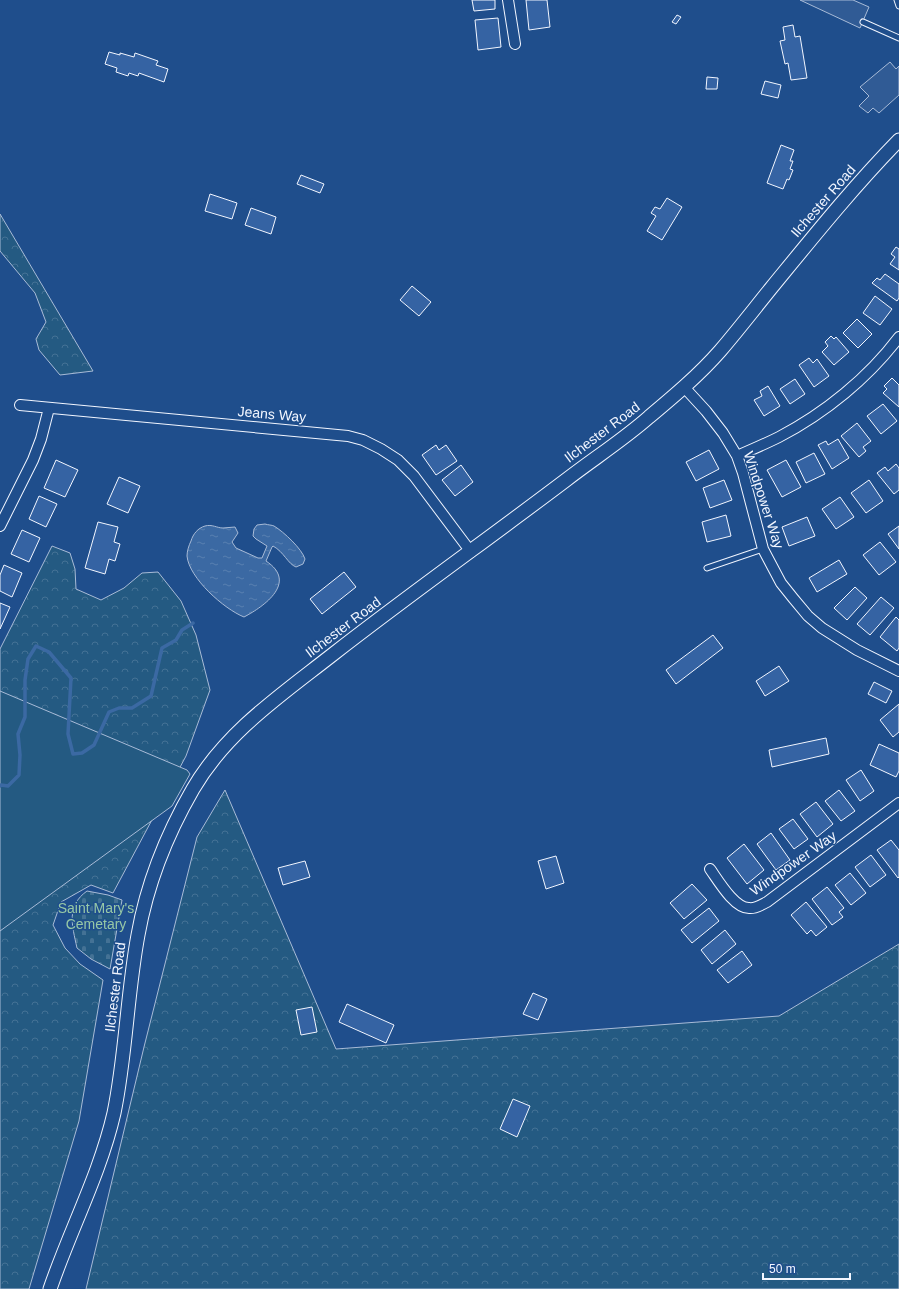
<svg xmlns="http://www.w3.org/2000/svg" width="899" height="1289" font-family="Arial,sans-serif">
	<defs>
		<pattern id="forest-crowns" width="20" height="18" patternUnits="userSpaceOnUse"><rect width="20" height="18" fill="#245a82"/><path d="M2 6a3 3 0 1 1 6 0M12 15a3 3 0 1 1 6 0" fill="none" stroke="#447295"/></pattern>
		<pattern id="cemetery-stones" width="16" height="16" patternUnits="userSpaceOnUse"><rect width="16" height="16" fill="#245a82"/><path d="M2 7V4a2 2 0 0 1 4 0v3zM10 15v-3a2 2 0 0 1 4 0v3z" fill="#447295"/></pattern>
		<pattern id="water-ripples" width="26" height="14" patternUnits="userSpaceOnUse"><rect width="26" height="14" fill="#3b69a3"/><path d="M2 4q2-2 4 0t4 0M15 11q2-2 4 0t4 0" fill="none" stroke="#587fb1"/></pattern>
	</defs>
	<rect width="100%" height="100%" fill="#1f4e8c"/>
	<path fill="url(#forest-crowns)" stroke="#a8bbd7" d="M0,214L93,371L60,375L39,350L36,339L46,322L35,293L0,251Z
		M52,546L70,553L75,569L76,589L101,600L124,588L142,573L158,572L181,601L196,635L210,690L186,756L113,893L91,885L61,902L53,925L65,948L80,964L103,980L79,1121L29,1289H0V649Z
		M225,790L336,1049L779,1016L899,944V1289H86L144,1047L197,837Z"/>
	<path fill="url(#cemetery-stones)" stroke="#a8bbd7" d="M87,891L108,895L122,900L110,969L91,959L77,948C72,925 66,906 87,891Z"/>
	<path fill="#245a82" stroke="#a8bbd7" d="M0,691L187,770L190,774L172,806L0,931Z"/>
	<path fill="#305b95" stroke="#a8bbd7" d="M800,0H853L869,7L860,28Z
		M890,62L896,69L899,66V95L879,113L873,108L868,113L859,106L869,96L860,87Z"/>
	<path fill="url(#water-ripples)" stroke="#a8bbd7" d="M265,524C268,525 272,525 274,526C284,532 302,549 305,559L303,564L296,567C288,564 284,552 273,546L272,547L266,561C298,582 265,606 244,617C224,609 189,578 187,556C187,551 189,545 191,541C193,534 198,528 205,526C212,524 217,528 223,528C227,528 231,527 235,527L238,533L232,542L236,548L258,558H262L267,546L256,539L253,536L254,529L257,525Z"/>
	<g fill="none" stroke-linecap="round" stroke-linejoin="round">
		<path stroke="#3b69a3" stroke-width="3.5" d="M0,786L1,785L8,786L19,775L20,755L18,734L25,717V680L28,659L36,646L49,652L71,678L68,734L73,754L82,753L94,745L109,712L119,708H132L151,696L162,648L176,640L182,630L193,623"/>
	</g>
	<path fill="#3563a3" stroke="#f2f6ff" d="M472,0H495V9L474,11Z
		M526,0H547L550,27L529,30Z
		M677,15L681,17L676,24L672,22Z
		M498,18L501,47L478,50L475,20Z
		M793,25L795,37L800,36L807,78L791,80L788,63L785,64L780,41L785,40L783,27Z
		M109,52L120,55V53L134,57L135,53L158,61L156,65L168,69L164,82L139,73L138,76L129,73L128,76L116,72L117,68L105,64Z
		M707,77L718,78L717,89H706Z
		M765,81L781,85L778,98L761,94Z
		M781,145L794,150L790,161H793L790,169L793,170L789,180L787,179L783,189L767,183Z
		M301,175L324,184L320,193L297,184Z
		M210,194L237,203L232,219L205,211Z
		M667,198L682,207L662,240L647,231L656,216L651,213L655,207L660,209Z
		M251,208L276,217L271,234L245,225Z
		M896,247L899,249V270L890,264L895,257L891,254Z
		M885,274L899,284V298L897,301L872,283L877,278L880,280Z
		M412,286L431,302L419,316L400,300Z
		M875,296L892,309L880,325L863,313Z
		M857,319L872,334L858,348L843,333Z
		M831,336L834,339L836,337L849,352L834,365L822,352L828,346L825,342Z
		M809,358L813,363L817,359L829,376L814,387L799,365Z
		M892,378L899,385V407L883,393L887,389L884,386Z
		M795,379L805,394L790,404L780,389Z
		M768,386L780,406L764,416L754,400L762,396L760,391Z
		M883,404L897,421L881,434L867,416Z
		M857,423L871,441L863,447L866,451L859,457L841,436Z
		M838,439L849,458L832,469L818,445L826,441L828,445Z
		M436,445L439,450L446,445L457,461L436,475L422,455Z
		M709,450L719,469L696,481L686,462Z
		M814,453L825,474L806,483L796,462Z
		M56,460L78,470L65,497L44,488Z
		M786,460L801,487L782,497L767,470Z
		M896,464L899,468V490L894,494L877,473L885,467L888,471Z
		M461,465L473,482L455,496L442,480Z
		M119,477L140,486L128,513L107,504Z
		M724,480L732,500L710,508L703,488Z
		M869,480L883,501L866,513L851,493Z
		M39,496L57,504L46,527L29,519Z
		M840,497L854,517L836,529L822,509Z
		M726,515L731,536L707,542L702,522Z
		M807,517L815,536L789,546L782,527Z
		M98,522L118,527L114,542L120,544L115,561L109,559L105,574L85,568Z
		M899,526V549L888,534Z
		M22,530L40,538L29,562L11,554Z
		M880,542L896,562L879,575L863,555Z
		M839,560L847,574L817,592L809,578Z
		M4,565L22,573L12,597L0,591V575Z
		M344,572L356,587L322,614L310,599Z
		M855,587L867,598L847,620L834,608Z
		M881,597L894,608L870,635L857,624Z
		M0,603L10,607L0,629Z
		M896,617L899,620V648L897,651L880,637Z
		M713,635L723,648L676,684L666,670Z
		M779,666L789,681L765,696L756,681Z
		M874,682L892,691L886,703L868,694Z
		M899,704V732L893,737L880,720Z
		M826,738L829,754L772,767L769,750Z
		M879,744L899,753V771L896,777L870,765Z
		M861,770L874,791L860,801L846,780Z
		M839,790L855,811L841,821L825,801Z
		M816,802L833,824L817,837L800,814Z
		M793,819L808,839L794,849L779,829Z
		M771,833L790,860L776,870L757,844Z
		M891,840L899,850V877L898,878L877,850Z
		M744,844L764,870L747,884L727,858Z
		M871,855L886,875L870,887L855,867Z
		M556,856L564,883L546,889L538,861Z
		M305,861L310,877L283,885L278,868Z
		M850,873L866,893L851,905L835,885Z
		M692,884L707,900L684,919L670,903Z
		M827,887L844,908L839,912L843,917L832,925L812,899Z
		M806,902L827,927L816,936L811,930L807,934L791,915Z
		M709,908L719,921L692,943L681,930Z
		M725,930L736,944L712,964L701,950Z
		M742,951L752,965L728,983L717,970Z
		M533,993L547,999L538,1020L523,1014Z
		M347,1004L394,1025L386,1043L339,1022Z
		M312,1007L317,1032L301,1035L296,1010Z
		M513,1099L530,1106L517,1137L500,1129Z"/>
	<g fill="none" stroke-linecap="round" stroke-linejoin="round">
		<defs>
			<path id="service" d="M897,0L899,6
				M863,22L899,38
				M707,568L763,549"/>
			<path id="minor" d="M508,0L515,44
				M684,387L706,411L723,433L737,456L743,473L763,549L781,583L793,598L808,616L822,628L857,650L899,671
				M20,405L348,436L363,440L381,449L398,460L414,476L471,552
				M737,456C751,450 765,444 779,437C825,413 868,378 899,337
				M0,526L33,460L41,439L49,408
				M710,869C718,880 734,908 749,908C755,909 761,905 767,902L899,803"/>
			<path id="tertiary" d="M50,1289C70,1230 100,1174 114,1113C126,1055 127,994 138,935C147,884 167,834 193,789C226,732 281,695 332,655C409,595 488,539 566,480C593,459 623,440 649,417C674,396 699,375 720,351C738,330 755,308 772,287C813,237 854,186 899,140"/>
		</defs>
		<use href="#service" stroke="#f2f6ff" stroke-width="7"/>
		<use href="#minor" stroke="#f2f6ff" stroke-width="12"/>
		<use href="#tertiary" stroke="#f2f6ff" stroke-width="15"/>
		<use href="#service" stroke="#1f4e8c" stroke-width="5"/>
		<use href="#minor" stroke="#1f4e8c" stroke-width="10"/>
		<use href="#tertiary" stroke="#1f4e8c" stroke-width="13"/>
	</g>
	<g text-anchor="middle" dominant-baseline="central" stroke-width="3" stroke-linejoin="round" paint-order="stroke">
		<g font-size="14" fill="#f2f6ff" stroke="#1f4e8c">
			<text transform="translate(823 201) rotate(-49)">Ilchester Road</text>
			<text transform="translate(272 414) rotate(5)">Jeans Way</text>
			<text transform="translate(602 432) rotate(-37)">Ilchester Road</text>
			<text transform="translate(764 500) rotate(72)">Windpower Way</text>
			<text transform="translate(343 627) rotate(-37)">Ilchester Road</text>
			<text transform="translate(793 863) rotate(-35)">Windpower Way</text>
			<text transform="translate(115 987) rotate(-83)">Ilchester Road</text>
		</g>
		<g font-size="14" fill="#97c8a6" stroke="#1f4e8c">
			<text x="96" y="908">Saint Mary's<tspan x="96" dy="16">Cemetary</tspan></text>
		</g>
	</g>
	<path d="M763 1273v6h87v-6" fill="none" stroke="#f2f6ff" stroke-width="2"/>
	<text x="769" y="1273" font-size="12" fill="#f2f6ff" stroke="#1f4e8c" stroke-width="3" paint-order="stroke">50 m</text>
</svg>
